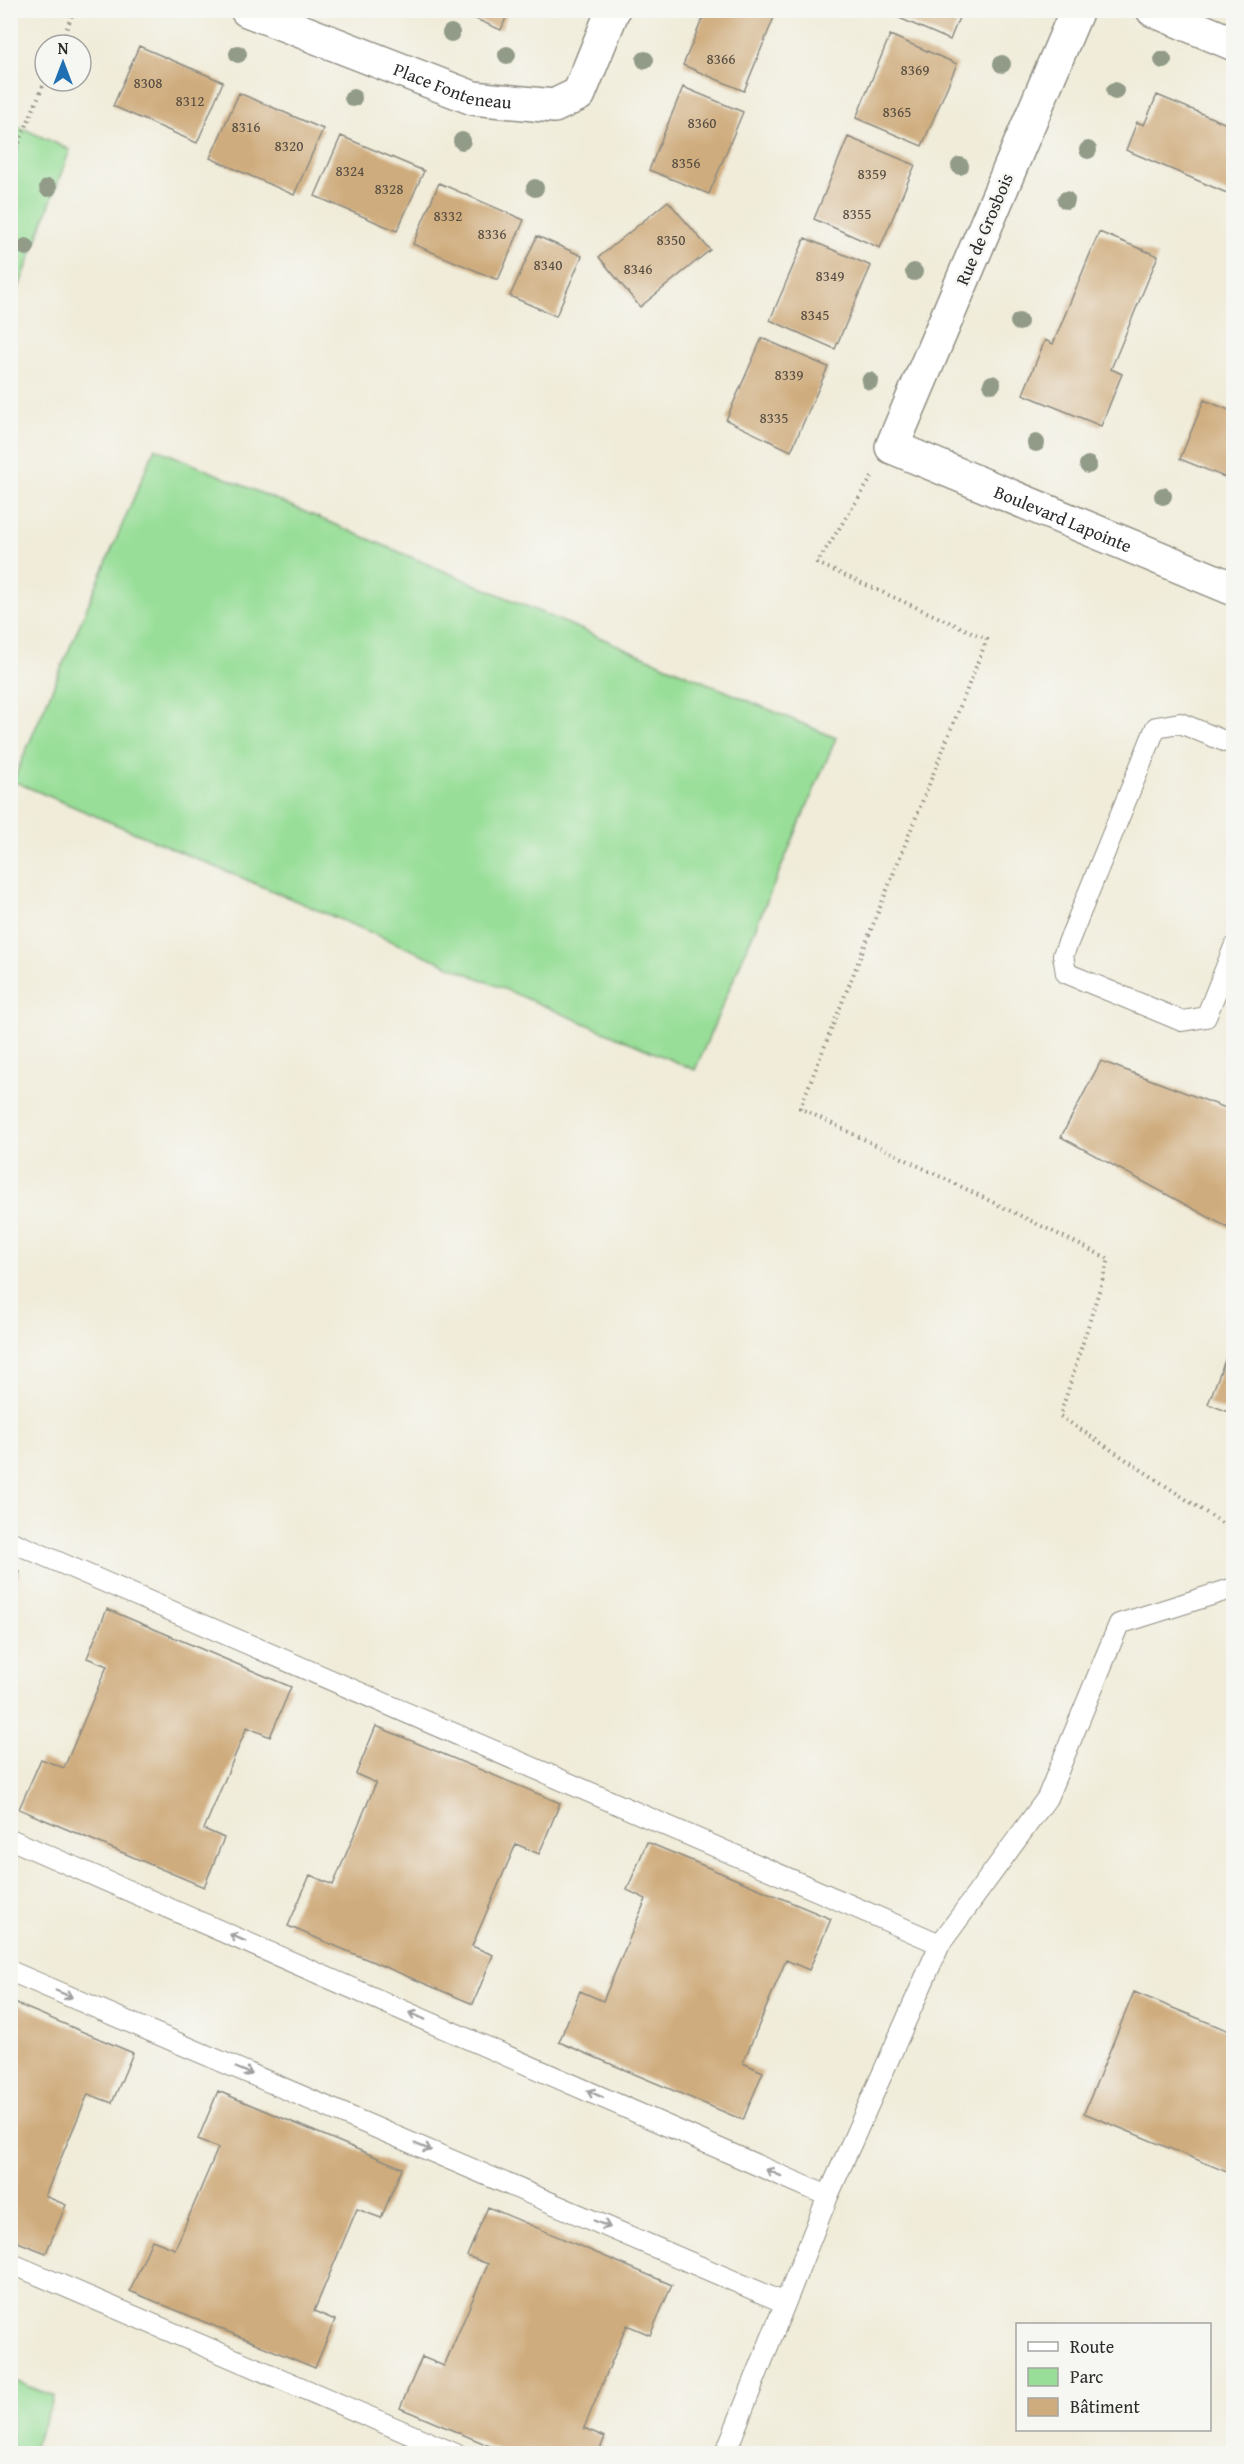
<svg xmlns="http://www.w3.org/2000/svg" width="1244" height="2464" font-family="'Gentium Book Plus',serif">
	<rect width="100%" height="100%" fill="#f6f6f2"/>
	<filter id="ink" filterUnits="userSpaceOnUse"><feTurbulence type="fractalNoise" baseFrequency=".0167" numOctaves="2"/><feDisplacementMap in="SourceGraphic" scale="12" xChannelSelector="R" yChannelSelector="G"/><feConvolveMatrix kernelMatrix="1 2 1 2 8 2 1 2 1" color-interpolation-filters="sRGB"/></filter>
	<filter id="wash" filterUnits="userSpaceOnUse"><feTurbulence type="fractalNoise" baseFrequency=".008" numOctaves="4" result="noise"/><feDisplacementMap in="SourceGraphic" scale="24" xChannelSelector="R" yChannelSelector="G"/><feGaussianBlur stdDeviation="1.35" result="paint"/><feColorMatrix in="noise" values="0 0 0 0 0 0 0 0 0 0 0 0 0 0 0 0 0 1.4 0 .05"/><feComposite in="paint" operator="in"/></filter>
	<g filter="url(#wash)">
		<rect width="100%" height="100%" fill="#f0ecd9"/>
		<path fill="#98de98" stroke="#628462" stroke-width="1.5" d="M11,123L70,150L11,309Z
			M155,448L836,738L695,1070L13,781Z
			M10,2379L55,2397L31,2453H11Z"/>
		<g id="blocks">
			<path fill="#cfac7d" d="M455,10H509L501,30Z
				M706,10H777L744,91L683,65Z
				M891,10H962L950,40L890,14Z
				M890,35L957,64L922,146L856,118Z
				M139,46L223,82L197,143L113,106Z
				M683,87L743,112L709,194L649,170Z
				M239,93L323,129L294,195L210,158Z
				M1157,95L1234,127V196L1126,150L1137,122L1144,125Z
				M341,136L424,171L397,231L315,196Z
				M848,137L915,165L880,248L814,219Z
				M439,183L524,220L498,280L413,244Z
				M668,201L710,250L640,307L599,257Z
				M1099,232L1158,256L1111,369L1122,374L1101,426L1023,394L1045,340L1053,344Z
				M537,236L582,256L556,316L510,296Z
				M805,238L871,266L835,349L770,320Z
				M762,338L828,367L791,451L726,420Z
				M1204,400L1234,412V481L1180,459Z
				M1101,1061L1234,1111V1231L1061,1137Z
				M1233,1339H1234V1414L1208,1404Z
				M10,1568L20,1572L11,1596H10Z
				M107,1609L291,1687L270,1737L247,1727L204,1829L224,1838L204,1887L19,1809L41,1759L64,1768L107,1666L87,1658Z
				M376,1726L560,1803L539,1854L516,1844L472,1946L493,1955L473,2004L288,1926L310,1875L333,1885L376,1783L356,1774Z
				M647,1842L831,1919L809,1970L786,1960L743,2063L763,2072L743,2120L559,2042L580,1991L603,2001L646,1899L627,1890Z
				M1134,1992L1234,2033V2175L1084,2113Z
				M10,2001L133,2053L112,2103L88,2094L45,2196L66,2205L46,2253L10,2239Z
				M218,2091L402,2168L381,2218L357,2209L314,2311L335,2320L315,2368L130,2291L152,2240L175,2249L218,2148L198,2139Z
				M488,2207L672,2285L650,2335L627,2325L584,2428L605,2437L598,2454H509L400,2408L422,2357L444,2366L488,2264L467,2256Z"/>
		</g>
	</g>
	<g filter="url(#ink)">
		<use href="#blocks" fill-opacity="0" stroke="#8e8c82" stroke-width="1.5"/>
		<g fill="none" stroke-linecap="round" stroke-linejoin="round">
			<defs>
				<path id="lane" d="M1234,745L1180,723L1156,727L1063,955L1066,973L1182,1021L1206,1017L1234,947
					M10,1541L940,1944
					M10,1839L828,2196
					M10,1971L785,2303
					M10,2263L456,2454
					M725,2454L828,2196L940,1944L1047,1798L1119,1624L1234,1588"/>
				<g id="street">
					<path id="s1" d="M247,10L473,98L554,106L579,94L613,10"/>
					<path id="s2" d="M1077,10L892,447L1234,589"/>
				</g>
				<path id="secondary" d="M1153,10L1234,44"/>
			</defs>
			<use href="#lane" stroke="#8e8c82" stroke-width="22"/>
			<use href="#street" stroke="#8e8c82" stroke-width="36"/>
			<use href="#secondary" stroke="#8e8c82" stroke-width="36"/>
			<path stroke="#8e8c82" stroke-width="4" stroke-dasharray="1.5 4.5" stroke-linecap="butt" d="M60,45L74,10
				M10,165L45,81
				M872,477L817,563L987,639L800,1108L1109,1259L1060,1416L1234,1531"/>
			<use href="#lane" stroke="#fff" stroke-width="20"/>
			<use href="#street" stroke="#fff" stroke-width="33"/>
			<use href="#secondary" stroke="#fff" stroke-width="33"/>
		</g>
		<g fill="#929b88">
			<circle cx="451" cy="33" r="9"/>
			<circle cx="238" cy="54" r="9"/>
			<circle cx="507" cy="55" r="9"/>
			<circle cx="645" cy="60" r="9"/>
			<circle cx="1163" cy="60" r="9"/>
			<circle cx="1002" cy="64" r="9"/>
			<circle cx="1115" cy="91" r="9"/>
			<circle cx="353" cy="98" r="9"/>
			<circle cx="462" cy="141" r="9"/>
			<circle cx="1088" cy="150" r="9"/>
			<circle cx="960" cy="166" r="9"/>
			<circle cx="48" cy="188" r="9"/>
			<circle cx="535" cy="188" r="9"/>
			<circle cx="1066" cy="200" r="9"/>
			<circle cx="26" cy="247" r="9"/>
			<circle cx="914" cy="272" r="9"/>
			<circle cx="1019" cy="322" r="9"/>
			<circle cx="870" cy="381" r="9"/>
			<circle cx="992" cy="384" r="9"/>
			<circle cx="1036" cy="443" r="9"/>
			<circle cx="1088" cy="465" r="9"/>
			<circle cx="1163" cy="496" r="9"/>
		</g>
		<defs><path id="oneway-shaft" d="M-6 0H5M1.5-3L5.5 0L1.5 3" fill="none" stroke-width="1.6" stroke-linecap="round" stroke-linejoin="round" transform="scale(1.5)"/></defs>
		<g stroke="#a0a0a0">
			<use href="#oneway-shaft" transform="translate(238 1938) rotate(-156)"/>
			<use href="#oneway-shaft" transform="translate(64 1994) rotate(23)"/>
			<use href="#oneway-shaft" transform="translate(417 2016) rotate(-156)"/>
			<use href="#oneway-shaft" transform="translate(244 2071) rotate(23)"/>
			<use href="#oneway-shaft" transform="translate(595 2094) rotate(-156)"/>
			<use href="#oneway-shaft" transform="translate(423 2147) rotate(23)"/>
			<use href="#oneway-shaft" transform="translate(774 2173) rotate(-156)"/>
			<use href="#oneway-shaft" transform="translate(602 2224) rotate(23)"/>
		</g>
	</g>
	<g text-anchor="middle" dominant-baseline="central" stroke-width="5" stroke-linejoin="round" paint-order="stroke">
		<g font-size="15" fill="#544b40">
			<text x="721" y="58">8366</text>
			<text x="915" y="69">8369</text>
			<text x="148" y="82">8308</text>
			<text x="190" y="100">8312</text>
			<text x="897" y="111">8365</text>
			<text x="702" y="122">8360</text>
			<text x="246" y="126">8316</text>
			<text x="289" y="145">8320</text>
			<text x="686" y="162">8356</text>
			<text x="350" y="170">8324</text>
			<text x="872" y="173">8359</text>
			<text x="389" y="188">8328</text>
			<text x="857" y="213">8355</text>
			<text x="448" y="215">8332</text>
			<text x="492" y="233">8336</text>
			<text x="671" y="239">8350</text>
			<text x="548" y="264">8340</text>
			<text x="638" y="268">8346</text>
			<text x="830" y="275">8349</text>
			<text x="815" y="314">8345</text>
			<text x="789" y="374">8339</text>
			<text x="774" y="417">8335</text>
		</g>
		<g font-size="18" fill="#2b2b2b" stroke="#f6f6f2">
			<text stroke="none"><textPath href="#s1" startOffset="220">Place Fonteneau</textPath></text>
			<text transform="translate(984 229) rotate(-67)">Rue de Grosbois</text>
			<text stroke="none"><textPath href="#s2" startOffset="660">Boulevard Lapointe</textPath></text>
		</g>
	</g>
	<rect width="1244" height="2464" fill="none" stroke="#f6f6f2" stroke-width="36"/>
	<rect x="1016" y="2323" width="195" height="108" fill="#f6f6f2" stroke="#a5a5a2" stroke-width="1.5"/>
	<rect x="1028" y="2342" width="30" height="9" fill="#ffffff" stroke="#a5a5a2" stroke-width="1.5"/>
	<text x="1070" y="2353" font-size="18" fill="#2b2b2b">Route</text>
	<rect x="1028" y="2368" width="30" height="18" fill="#98de98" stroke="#a5a5a2" stroke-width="1.5"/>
	<text x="1070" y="2383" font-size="18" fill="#2b2b2b">Parc</text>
	<rect x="1028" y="2398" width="30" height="18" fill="#cfac7d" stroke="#a5a5a2" stroke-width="1.5"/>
	<text x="1070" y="2413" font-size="18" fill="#2b2b2b">Bâtiment</text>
	<g transform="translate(63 63)"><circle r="28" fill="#f6f6f2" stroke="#a5a5a2" stroke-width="1.5"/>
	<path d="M0-4.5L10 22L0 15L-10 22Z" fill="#1f6fb2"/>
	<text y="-9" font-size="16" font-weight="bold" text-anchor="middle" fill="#2b2b2b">N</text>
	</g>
</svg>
